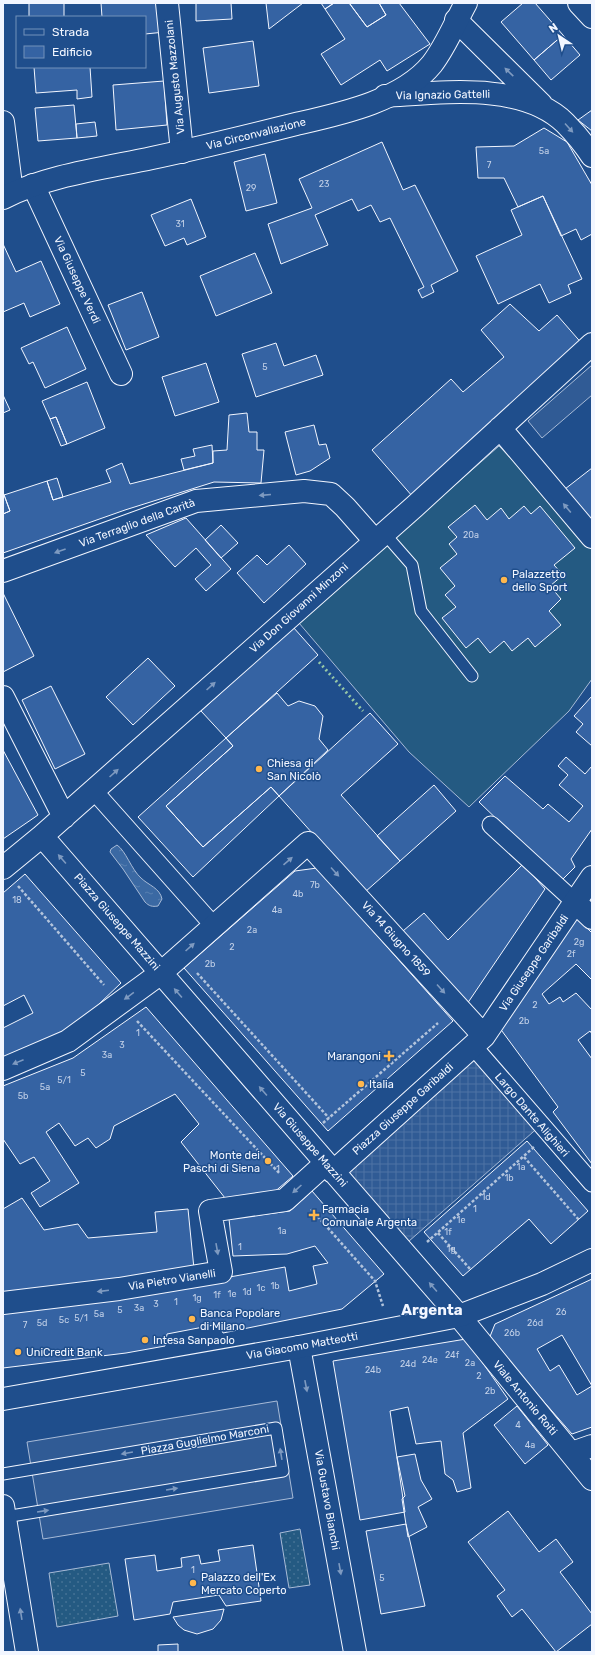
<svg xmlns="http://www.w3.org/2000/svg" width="595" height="1655" font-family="Rubik,sans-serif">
	<defs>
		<pattern id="grass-dots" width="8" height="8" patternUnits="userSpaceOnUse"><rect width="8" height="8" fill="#245a82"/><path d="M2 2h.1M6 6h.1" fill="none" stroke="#447295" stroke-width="1.8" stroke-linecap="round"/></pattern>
		<pattern id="plaza-grid" width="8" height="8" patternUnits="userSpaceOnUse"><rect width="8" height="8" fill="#305b95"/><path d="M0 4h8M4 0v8" fill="none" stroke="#4e73a5"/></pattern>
		<pattern id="water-ripples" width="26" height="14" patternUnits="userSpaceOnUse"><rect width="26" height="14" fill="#3b69a3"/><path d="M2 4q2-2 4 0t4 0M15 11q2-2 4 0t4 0" fill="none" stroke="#587fb1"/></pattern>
	</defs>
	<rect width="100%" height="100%" fill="#1f4e8c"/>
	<path fill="url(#grass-dots)" stroke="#a8bbd7" d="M300,1529L310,1585L289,1588L280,1533Z
		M109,1563L118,1616L57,1627L49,1573Z"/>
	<path fill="#245a82" stroke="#a8bbd7" d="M499,446L592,543V679L569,711L469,807L409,752L299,623Z"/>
	<path fill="#305b95" stroke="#a8bbd7" d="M592,365V395L542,438L528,421Z
		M277,1401L293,1498L43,1539L27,1442Z"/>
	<path fill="url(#plaza-grid)" stroke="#a8bbd7" d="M473,1046L541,1125L400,1249L333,1172Z"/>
	<path fill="url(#water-ripples)" stroke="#a8bbd7" d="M117,845C126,851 131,869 141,878C148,885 160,888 162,899L158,906C152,907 149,906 145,902L123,869L110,852L111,849Z"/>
	<path fill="#3563a3" stroke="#f2f6ff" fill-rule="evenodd" d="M29,3H64V17H29Z
		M101,3H162L165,32L145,34V17H102Z
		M196,3H231L232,19L196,21Z
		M266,3H303L269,29Z
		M321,3H334L325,9Z
		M334,3H349L367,27L386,15L379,3H399L430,44L387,71L380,60L341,85L321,54L345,39L325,9Z
		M351,3H379L386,15L367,27L350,4Z
		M523,3H535L563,35L534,60L501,22Z
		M563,35L580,55L551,80L534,60Z
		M253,41L259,86L209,93L203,48Z
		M34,67H90L92,97L77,99V90L36,93Z
		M164,81L167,125L116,130L113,85Z
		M74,105L77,138L38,141L35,108Z
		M592,110V131L578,120Z
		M95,122L97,136L77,138L76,124Z
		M544,128L567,142L592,185V234L581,240L576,229L561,236L543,196L518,207L504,178H478L476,147L514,146Z
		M382,142L403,190L415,185L458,271L431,285L434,292L422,298L418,290L424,287L390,218L380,222L371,205L358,211L352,199L315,215L328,245L281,264L268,224L312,208L299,179Z
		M265,154L277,203L246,211L234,162Z
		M543,196L582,279L568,285L571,293L549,303L540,284L498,304L476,256L522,235L511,210Z
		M191,199L206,237L187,245L184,238L165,246L151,215Z
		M3,244L16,272L41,261L60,304L30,317L24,303L3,312Z
		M255,253L272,293L216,316L200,276Z
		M142,292L159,337L126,350L108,305Z
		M510,304L539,331L557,315L584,346L413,497L372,450L451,379L463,392L504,357L481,330Z
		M67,327L86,369L45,388L33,362L29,364L21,348Z
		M276,343L284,366L316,355L323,375L256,397L242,354Z
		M206,363L219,402L175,416L162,377Z
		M87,382L105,428L67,444L56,417L50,419L42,401Z
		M3,395L10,410L3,413Z
		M247,413L249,432H257V450H264L261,483L214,482L125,510L3,553V514L10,511L4,495L47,481L53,500L111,482L106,470L122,463L130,484L213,463V451L227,450L229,415Z
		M56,417L67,444L61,446L50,419Z
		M314,425L319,445L326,444L330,458L310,471L296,475L285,432Z
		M212,445L213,463L184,470L181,459L195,456L193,449Z
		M592,468V522L565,489Z
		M57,478L63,497L53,500L47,481Z
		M3,492L10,511L3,514Z
		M475,505L487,520L501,508L509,519L524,506L531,514L540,506L575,548L554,565L563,575L550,586L561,599L549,611L561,625L535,647L528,638L512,651L504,641L490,653L478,638L466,648L442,618L456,607L445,595L455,586L440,568L457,554L449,544L457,537L448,527Z
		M186,518L231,569L206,591L195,579L211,565L196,548L175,567L146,535Z
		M221,525L238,543L221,558L205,540Z
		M289,545L306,564L264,603L237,573L257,555L267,565Z
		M3,593L34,656L3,672Z
		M293,627L318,655L226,738L201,711Z
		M148,658L175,686L133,725L106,697Z
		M51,686L85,754L55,769L22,700Z
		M277,693L288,706L299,701L315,706L323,716L319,739L328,750L279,796L271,787L203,847L166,806L233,746L226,738Z
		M592,696V746L576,732L583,724L574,716Z
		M370,713L398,744L341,795L400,861L365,892L279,796Z
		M226,738L233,746L166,806L203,847L271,787L279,796L193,877L138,817Z
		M3,750L38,815L3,839Z
		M566,757L585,774L592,766V829L571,859L575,867L561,881L479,802L505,776L543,809L548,804L569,822L583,806L559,785L568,775L558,766Z
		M434,785L456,811L400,861L377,836Z
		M523,864L545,889L467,1004L403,931L424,913L448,940Z
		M317,868L453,1021L328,1131L184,968L295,871Z
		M25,874L121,983L76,1026L3,1060V1028L33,1013L24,995L3,1006V893Z
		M575,916L592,933V980L576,964L542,994L549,1004L560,997L563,1002L576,993L592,1010V1034L590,1031L578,1040L592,1059V1164L553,1112L558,1107L499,1027Z
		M146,1007L293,1176L272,1194L225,1198L181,1142L199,1124L175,1094L114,1126L110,1139L96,1148L88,1138L75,1146L59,1123L46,1132L79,1183L40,1207L31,1193L50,1181L34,1157L20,1164L3,1139V1086L73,1058Z
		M527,1141L588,1211L551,1244L529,1219L463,1276L424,1232Z
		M312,1191L384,1274L342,1309L223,1333L219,1324L167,1334L165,1346L126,1353L3,1368V1310L119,1297L285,1267L289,1291L317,1284L313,1266L328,1263L315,1246L287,1254L233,1256L229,1219L290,1211Z
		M22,1198L44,1230L78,1224L88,1238L157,1232L155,1212L188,1209L194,1269L3,1297V1209Z
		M592,1279V1427L572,1434L489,1339L495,1324ZM562,1335L592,1386L577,1395L559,1365L550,1371L537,1349Z
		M466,1339L508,1399L463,1433L471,1488L457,1492L453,1480L445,1474L441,1441L416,1444L408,1407L390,1411L405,1512L360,1520L333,1361Z
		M517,1406L548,1445L525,1464L494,1425Z
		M415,1454L421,1480L432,1499L418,1507L427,1527L408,1537L402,1499L405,1496L397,1457Z
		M508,1511L539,1552L556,1539L573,1562L560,1572L592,1614V1624L556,1652L522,1609L512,1617L497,1596L505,1590L468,1542Z
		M406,1524L425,1606L381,1614L366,1531Z
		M253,1545L261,1601L226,1606L219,1595L173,1602L170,1614L134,1620L125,1559L155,1555L157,1571L182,1567L181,1558L199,1555L201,1564L220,1561L218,1550Z
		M224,1609L221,1620L213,1629L197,1634L184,1630L178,1625L173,1617Z
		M178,1644V1652H158V1645Z"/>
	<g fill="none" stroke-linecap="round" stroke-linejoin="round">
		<defs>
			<path id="service" d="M384,533L412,565L421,611L472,676
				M3,1474L276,1428L283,1471L5,1517"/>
			<path id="pedestrian" d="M94,791L214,926
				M491,825L575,902
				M473,1046L592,1183"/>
			<path id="minor" d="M167,3L182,152
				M579,3L592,17
				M456,20L541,104
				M385,96C440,93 522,81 565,123C575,133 584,144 592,156
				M3,122L12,193
				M33,185L121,374
				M500,428L592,537
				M3,571L196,501L304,491L331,494L345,507L375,541
				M3,697L64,817
				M42,836L459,1316L592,1479
				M3,868L42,836L414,507L592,344
				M575,902L592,918
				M3,1069L68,1041L161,973L308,843L484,1036
				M333,1172L484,1036L592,877
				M3,1303L119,1289L221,1272L210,1211L285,1200L326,1163
				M299,1347L355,1652
				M572,1453L592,1446
				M3,1506L27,1652"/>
			<path id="tertiary" d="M3,198C45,176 105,168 152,158C200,148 248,136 296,124C340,114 402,101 432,64C446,46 455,23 466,3
				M3,1399L299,1347L459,1316L542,1284L592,1260"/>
		</defs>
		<use href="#service" stroke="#f2f6ff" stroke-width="13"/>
		<use href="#pedestrian" stroke="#f2f6ff" stroke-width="19"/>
		<use href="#minor" stroke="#f2f6ff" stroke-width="24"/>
		<use href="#tertiary" stroke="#f2f6ff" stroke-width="24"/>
		<path stroke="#b3c4dc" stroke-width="2.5" stroke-dasharray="3 2" stroke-linecap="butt" d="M18,886L104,985
			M197,973L329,1118
			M137,1021L280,1174
			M323,1123L438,1023
			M524,1157L579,1220
			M311,1209L375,1281L383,1306
			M438,1233L471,1270
			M427,1242L534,1147"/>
		<use href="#service" stroke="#1f4e8c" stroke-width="11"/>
		<use href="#pedestrian" stroke="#1f4e8c" stroke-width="17"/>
		<use href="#minor" stroke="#1f4e8c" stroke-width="22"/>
		<use href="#tertiary" stroke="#1f4e8c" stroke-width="22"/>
		<path stroke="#97c8a6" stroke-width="3" stroke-dasharray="2 3" stroke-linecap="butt" d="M319,662L363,711"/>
	</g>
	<defs><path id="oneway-solid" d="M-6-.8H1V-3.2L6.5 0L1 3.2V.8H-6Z"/></defs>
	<g fill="#7e9ac0">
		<use href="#oneway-solid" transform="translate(509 72) rotate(-136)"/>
		<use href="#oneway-solid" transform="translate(569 128) rotate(48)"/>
		<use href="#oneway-solid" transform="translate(265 495) rotate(175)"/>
		<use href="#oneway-solid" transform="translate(567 508) rotate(-130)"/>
		<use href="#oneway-solid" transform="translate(60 551) rotate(160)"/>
		<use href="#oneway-solid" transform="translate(211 686) rotate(-42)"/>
		<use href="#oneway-solid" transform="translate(114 773) rotate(-42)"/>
		<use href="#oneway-solid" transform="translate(62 859) rotate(-131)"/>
		<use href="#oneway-solid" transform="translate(288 861) rotate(-41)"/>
		<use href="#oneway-solid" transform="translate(335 872) rotate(48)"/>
		<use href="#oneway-solid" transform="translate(190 947) rotate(-42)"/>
		<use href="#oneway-solid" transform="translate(441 989) rotate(48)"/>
		<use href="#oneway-solid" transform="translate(178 993) rotate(-131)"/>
		<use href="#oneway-solid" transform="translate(129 996) rotate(144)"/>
		<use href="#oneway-solid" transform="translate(18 1062) rotate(158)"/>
		<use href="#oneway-solid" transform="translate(263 1091) rotate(-131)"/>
		<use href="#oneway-solid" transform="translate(297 1189) rotate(138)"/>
		<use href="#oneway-solid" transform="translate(217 1249) rotate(80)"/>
		<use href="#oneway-solid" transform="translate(433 1287) rotate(-131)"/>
		<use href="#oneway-solid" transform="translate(103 1291) rotate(173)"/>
		<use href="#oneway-solid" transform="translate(306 1386) rotate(79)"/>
		<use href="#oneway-solid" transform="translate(127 1453) rotate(170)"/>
		<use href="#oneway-solid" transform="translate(281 1454) rotate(-99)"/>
		<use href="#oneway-solid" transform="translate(172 1489) rotate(-9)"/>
		<use href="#oneway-solid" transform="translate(43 1511) rotate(-9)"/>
		<use href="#oneway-solid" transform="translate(340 1569) rotate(80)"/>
		<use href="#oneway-solid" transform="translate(21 1614) rotate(-99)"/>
	</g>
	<g fill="#ffb74d" stroke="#1f4e8c" stroke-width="1.5">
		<circle cx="504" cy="580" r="4"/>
		<circle cx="259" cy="769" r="4"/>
		<path d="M387 1050h4v4h4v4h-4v4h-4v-4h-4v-4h4z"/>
		<circle cx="361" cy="1084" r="4"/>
		<circle cx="268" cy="1161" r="4"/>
		<path d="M312 1209h4v4h4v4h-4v4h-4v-4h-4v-4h4z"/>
		<circle cx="192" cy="1319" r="4"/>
		<circle cx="145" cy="1340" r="4"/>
		<circle cx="18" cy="1352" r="4"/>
		<circle cx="193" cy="1583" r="4"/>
	</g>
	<g text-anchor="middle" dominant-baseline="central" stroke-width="3" stroke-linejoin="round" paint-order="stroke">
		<g font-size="9" fill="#c3d1e8">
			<text x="544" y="151">5a</text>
			<text x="489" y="165">7</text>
			<text x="324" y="184">23</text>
			<text x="251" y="188">29</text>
			<text x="180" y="224">31</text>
			<text x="265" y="367">5</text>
			<text x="471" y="535">20a</text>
			<text x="315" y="885">7b</text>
			<text x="298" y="894">4b</text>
			<text x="17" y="900">18</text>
			<text x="277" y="910">4a</text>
			<text x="252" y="930">2a</text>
			<text x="579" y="942">2g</text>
			<text x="232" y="947">2</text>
			<text x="571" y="954">2f</text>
			<text x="210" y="964">2b</text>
			<text x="535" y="1005">2</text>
			<text x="524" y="1021">2b</text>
			<text x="138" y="1033">1</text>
			<text x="122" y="1045">3</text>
			<text x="107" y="1055">3a</text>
			<text x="83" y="1073">5</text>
			<text x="64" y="1080">5/1</text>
			<text x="45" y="1087">5a</text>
			<text x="23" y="1096">5b</text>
			<text x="521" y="1167">1a</text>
			<text x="278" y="1169">1</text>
			<text x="509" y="1178">1b</text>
			<text x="486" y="1197">1d</text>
			<text x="475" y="1209">1</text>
			<text x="461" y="1220">1e</text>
			<text x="282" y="1231">1a</text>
			<text x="448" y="1232">1f</text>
			<text x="240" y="1247">1</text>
			<text x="451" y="1249">1g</text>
			<text x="275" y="1286">1b</text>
			<text x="261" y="1288">1c</text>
			<text x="247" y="1292">1d</text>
			<text x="232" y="1294">1e</text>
			<text x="217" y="1295">1f</text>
			<text x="197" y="1298">1g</text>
			<text x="176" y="1302">1</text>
			<text x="156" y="1304">3</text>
			<text x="139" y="1308">3a</text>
			<text x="120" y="1310">5</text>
			<text x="561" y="1312">26</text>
			<text x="99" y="1314">5a</text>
			<text x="81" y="1318">5/1</text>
			<text x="64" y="1320">5c</text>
			<text x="42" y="1323">5d</text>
			<text x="535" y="1323">26d</text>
			<text x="25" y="1325">7</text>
			<text x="512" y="1333">26b</text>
			<text x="452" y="1355">24f</text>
			<text x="430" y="1360">24e</text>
			<text x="470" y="1363">2a</text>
			<text x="408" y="1364">24d</text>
			<text x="373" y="1370">24b</text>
			<text x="479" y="1376">2</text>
			<text x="490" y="1391">2b</text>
			<text x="518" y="1425">4</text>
			<text x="530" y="1445">4a</text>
			<text x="193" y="1570">1</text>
			<text x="382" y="1578">5</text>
		</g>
		<g font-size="11" fill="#f2f6ff" stroke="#1f4e8c">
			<text transform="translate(175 77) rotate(-96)">Via Augusto Mazzolani</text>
			<text transform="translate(443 95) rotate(-1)">Via Ignazio Gattelli</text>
			<text transform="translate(256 134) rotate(-14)">Via Circonvallazione</text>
			<text transform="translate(77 280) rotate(65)">Via Giuseppe Verdi</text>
			<text transform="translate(137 523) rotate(-20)">Via Terraglio della Carità</text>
			<text transform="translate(299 608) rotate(-42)">Via Don Giovanni Minzoni</text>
			<text transform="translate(117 922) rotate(49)">Piazza Giuseppe Mazzini</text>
			<text transform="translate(396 939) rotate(48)">Via 14 Giugno 1859</text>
			<text transform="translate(534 963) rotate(-56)">Via Giuseppe Garibaldi</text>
			<text transform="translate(403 1109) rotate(-42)">Piazza Giuseppe Garibaldi</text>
			<text transform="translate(532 1115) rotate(49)">Largo Dante Alighieri</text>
			<text transform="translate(310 1145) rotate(49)">Via Giuseppe Mazzini</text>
			<text transform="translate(172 1280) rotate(-9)">Via Pietro Vianelli</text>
			<text transform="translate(302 1346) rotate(-10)">Via Giacomo Matteotti</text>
			<text transform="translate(525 1398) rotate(50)">Viale Antonio Roiti</text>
			<text transform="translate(205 1440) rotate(-10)">Piazza Guglielmo Marconi</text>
			<text transform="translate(327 1500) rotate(80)">Via Gustavo Bianchi</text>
		</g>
		<g font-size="11" fill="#f2f6ff" stroke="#1f4e8c" text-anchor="start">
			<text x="512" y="574">Palazzetto<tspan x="512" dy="13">dello Sport</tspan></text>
			<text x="267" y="763">Chiesa di<tspan x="267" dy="13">San Nicolò</tspan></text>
			<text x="381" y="1056" text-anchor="end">Marangoni</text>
			<text x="369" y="1084">Italia</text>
			<text x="260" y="1155" text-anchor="end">Monte dei<tspan x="260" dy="13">Paschi di Siena</tspan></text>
			<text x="322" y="1209">Farmacia<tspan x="322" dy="13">Comunale Argenta</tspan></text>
			<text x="200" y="1313">Banca Popolare<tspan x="200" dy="13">di Milano</tspan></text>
			<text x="153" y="1340">Intesa Sanpaolo</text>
			<text x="26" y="1352">UniCredit Bank</text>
			<text x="201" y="1577">Palazzo dell'Ex<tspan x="201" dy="13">Mercato Coperto</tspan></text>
		</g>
		<g font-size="15" font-weight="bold" fill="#f2f6ff" stroke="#1f4e8c">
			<text x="432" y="1310">Argenta</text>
		</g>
	</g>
	<rect width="595" height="1655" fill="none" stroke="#f2f6ff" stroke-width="8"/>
	<rect x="16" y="16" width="130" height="52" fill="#1f4e8c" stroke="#7391ba"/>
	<rect x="24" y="29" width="20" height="6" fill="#1f4e8c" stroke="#7391ba"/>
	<text x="52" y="36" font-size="12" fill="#f2f6ff">Strada</text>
	<rect x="24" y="46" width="20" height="12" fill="#3563a3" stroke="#7391ba"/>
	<text x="52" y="56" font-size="12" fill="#f2f6ff">Edificio</text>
	<g transform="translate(559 36) rotate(325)" stroke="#1f4e8c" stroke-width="3" paint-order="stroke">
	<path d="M0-3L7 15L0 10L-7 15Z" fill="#f2f6ff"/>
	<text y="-6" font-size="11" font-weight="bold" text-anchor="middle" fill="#f2f6ff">N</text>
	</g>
</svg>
